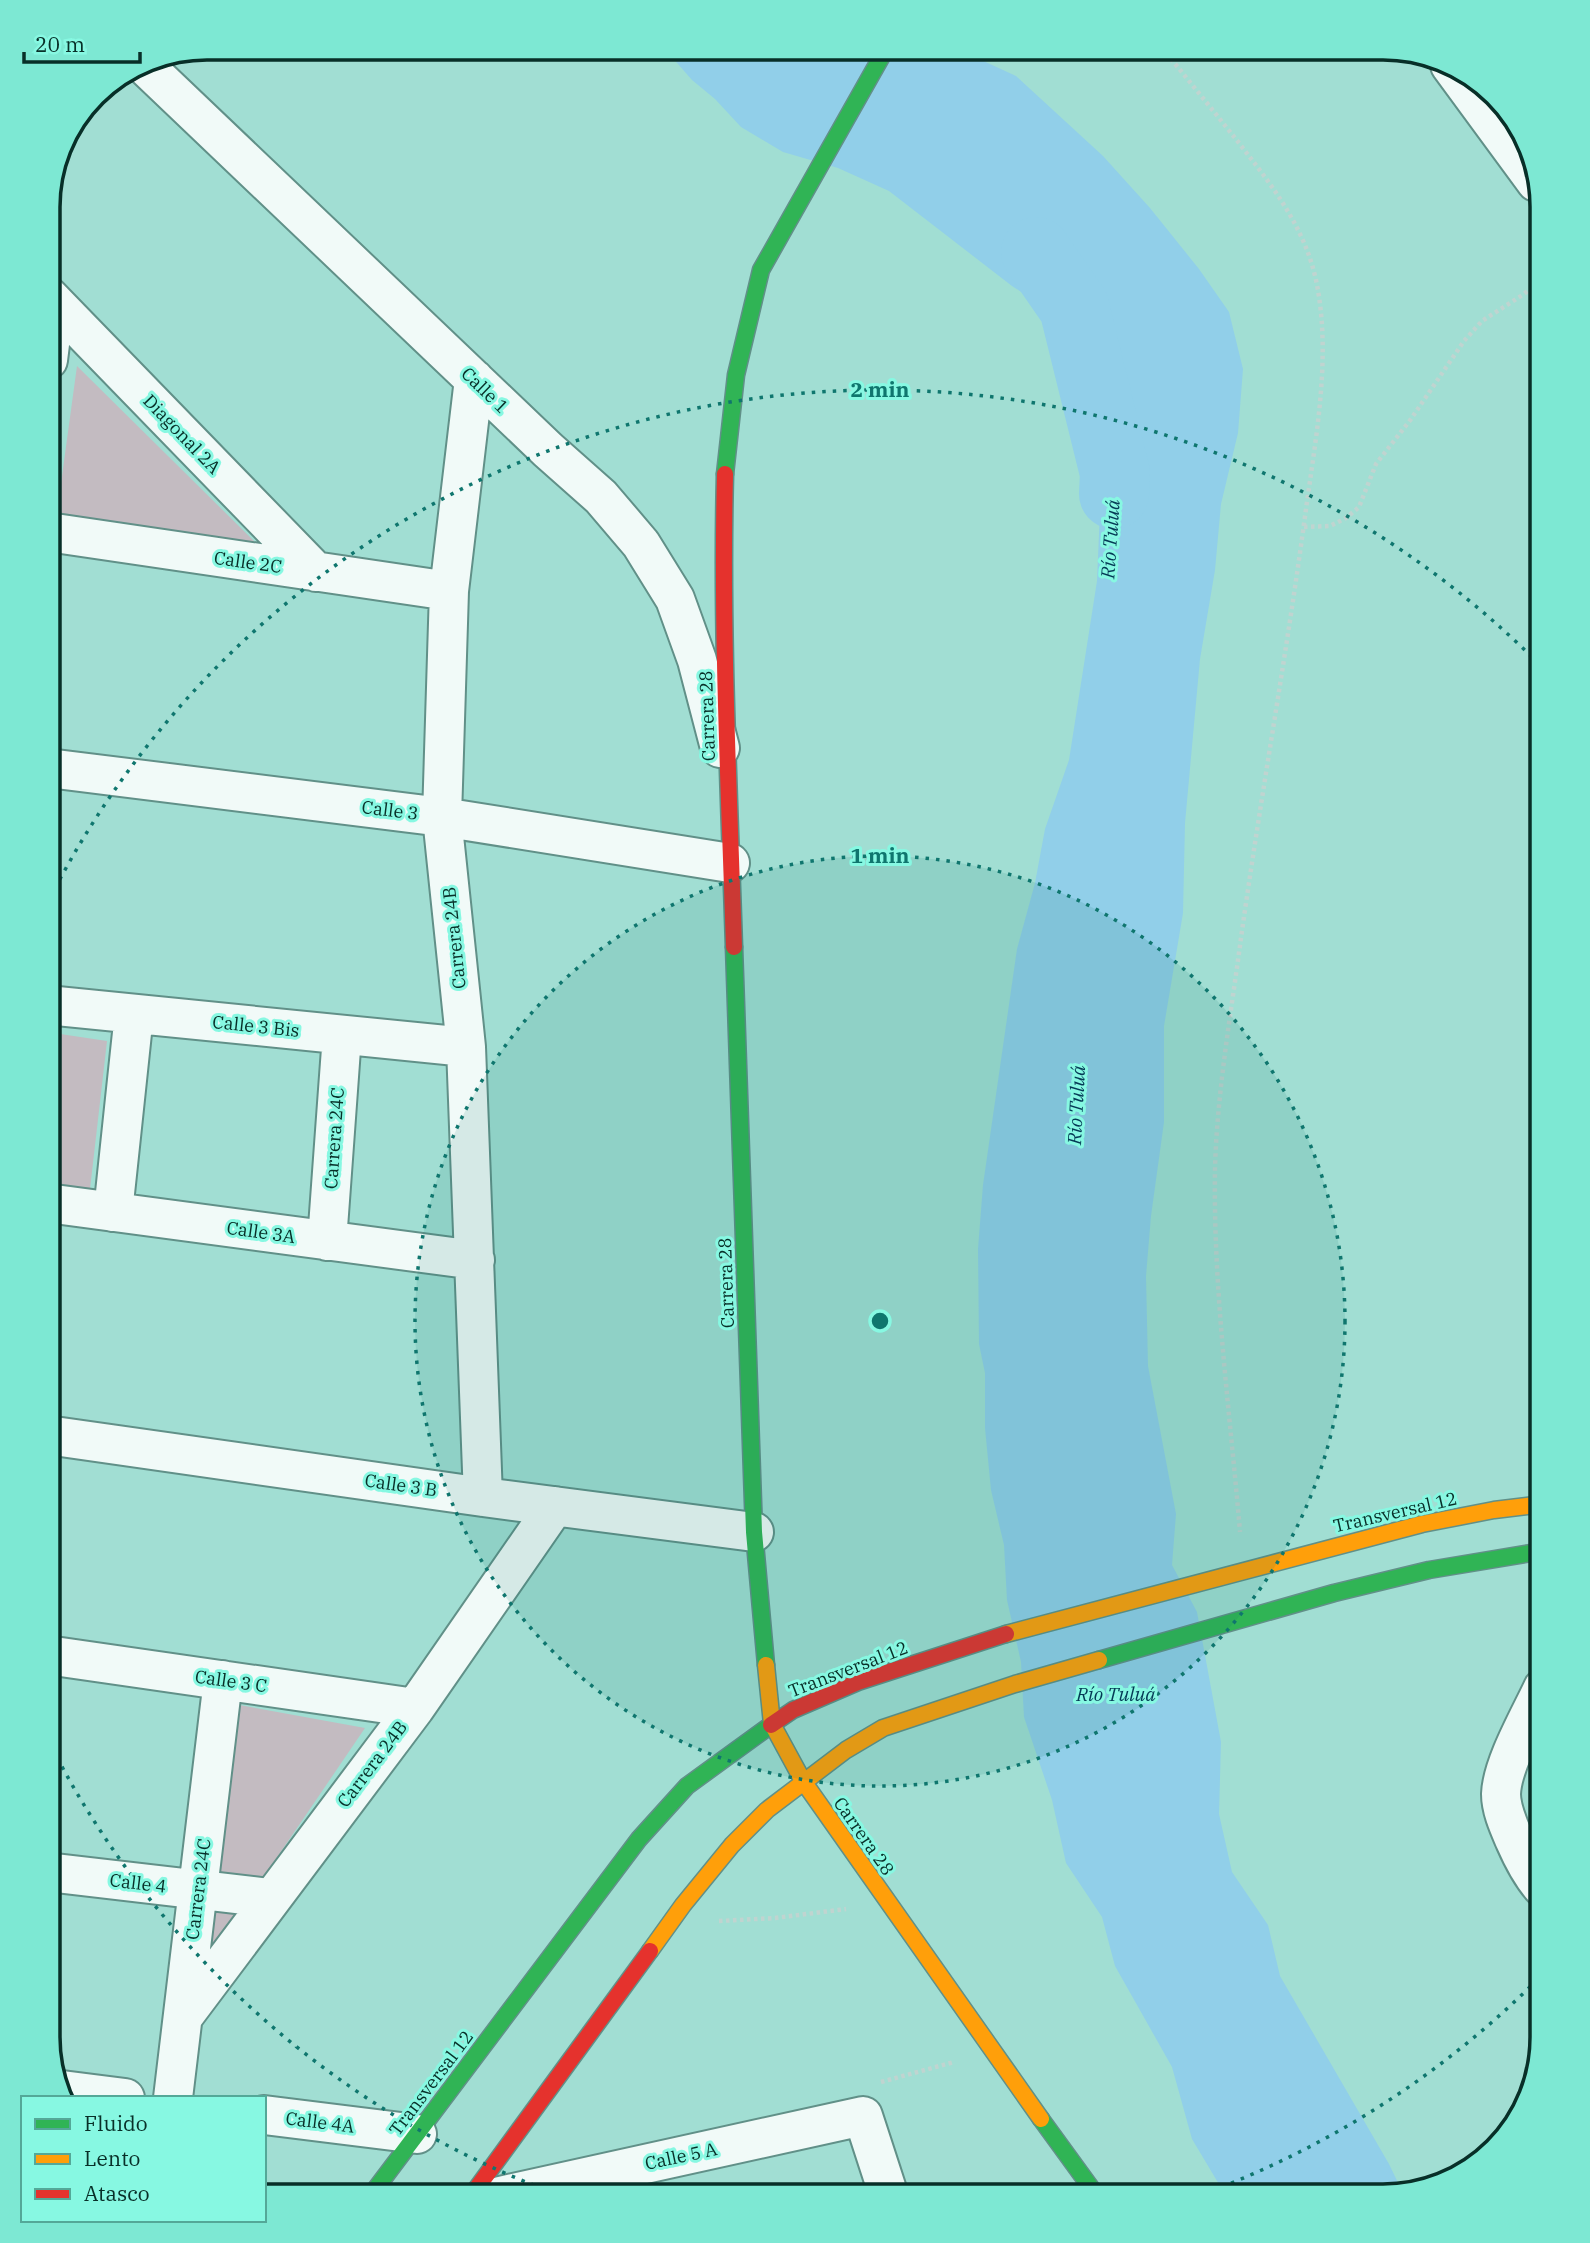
<svg xmlns="http://www.w3.org/2000/svg" width="1590" height="2243" font-family="'IBM Plex Serif',serif">
	<rect width="100%" height="100%" fill="#a1ded3"/>
	<path fill="#c3bbc1" d="M77,366L258,545L56,520Z
		M47,1032L107,1041L90,1189L47,1182Z
		M234,1704L365,1728L261,1881L214,1876Z
		M210,1905L243,1911L199,1981Z"/>
	<path fill="#91cfe9" d="M663,47H953L1016,76L1103,156L1150,208L1199,269L1229,312L1243,369L1238,433L1221,504L1215,570L1200,659L1185,823L1183,913L1164,1026V1122L1151,1216L1146,1276L1148,1366L1176,1514L1172,1565L1197,1612L1221,1742L1219,1814L1232,1872L1268,1925L1280,1976L1389,2164L1402,2191L1384,2196H1226L1192,2139L1172,2067L1115,1966L1102,1917L1066,1863L1052,1800L1024,1717L1021,1662L1007,1600L1004,1545L991,1490L985,1428V1373L979,1344L978,1249L983,1185L1017,949L1035,883L1045,829L1069,760L1097,581L1100,511L1097,433V356L1075,327L1012,286L889,191L838,168L783,152L741,127L715,99L692,80Z"/>
	<g fill="none" stroke-linecap="round" stroke-linejoin="round">
		<path stroke="#91cfe9" stroke-width="70" d="M1036,252L1074,307L1115,473L1114,494"/>
		<defs>
			<path id="street" d="M141,62L548,450L601,497L641,544L675,599L697,660L720,748
				M1450,65L1536,182
				M48,296L316,572
				M48,360L55,304
				M474,379L449,591L442,817L466,1047L483,1497
				M48,532L449,591
				M48,768L442,817L730,863
				M47,1005L466,1047
				M47,1203L475,1260
				M113,1212L134,1014
				M327,1241L342,1035
				M47,1435L483,1497L754,1532
				M47,1655L415,1708
				M47,1872L270,1898
				M1543,1888C1531,1875 1522,1857 1515,1841C1509,1827 1501,1810 1501,1794C1502,1764 1530,1716 1543,1688
				M183,2017L415,1708L555,1506
				M62,2090L125,2098
				M173,2098L223,1680
				M264,2115L417,2134
				M500,2196L863,2116L889,2196"/>
			<path id="fast" d="M725,474L736,375L761,270L887,47
				M734,947L754,1532L766,1665
				M1099,1660L1334,1593L1429,1570L1543,1551
				M1041,2119L1097,2196
				M371,2195L639,1839L687,1786L771,1725"/>
			<path id="slow" d="M1006,1634L1422,1524L1494,1510L1543,1504
				M766,1665L772,1724L803,1781L1041,2119
				M650,1951L683,1905L732,1845L767,1810L846,1750L883,1728L1015,1684L1099,1660"/>
			<path id="jam" d="M725,474C721,632 729,789 734,947
				M771,1725L793,1710L858,1682L1006,1634
				M471,2196L650,1951"/>
		</defs>
		<use href="#street" stroke="#619088" stroke-width="42"/>
		<use href="#fast" stroke="#619088" stroke-width="19"/>
		<use href="#slow" stroke="#619088" stroke-width="19"/>
		<use href="#jam" stroke="#619088" stroke-width="19"/>
		<path stroke="#c0d4d0" stroke-width="4.5" stroke-dasharray="3.5 3.5" stroke-linecap="butt" d="M1162,48C1186,77 1211,108 1235,138C1270,183 1306,227 1317,285C1331,358 1316,436 1306,509C1287,652 1261,795 1241,938C1231,1014 1217,1092 1215,1169C1213,1290 1230,1412 1240,1532
			M1304,527L1330,526L1346,518L1359,507L1376,464L1411,419L1464,341L1482,321L1524,294L1543,278
			M719,1921L775,1918L846,1909
			M881,2082L954,2062"/>
		<use href="#street" stroke="#f1faf8" stroke-width="38"/>
		<use href="#fast" stroke="#30b455" stroke-width="16"/>
		<use href="#slow" stroke="#ff9f0a" stroke-width="16"/>
		<use href="#jam" stroke="#e5322d" stroke-width="16"/>
	</g>
	<circle cx="880" cy="1321" r="465" fill="#0f766e" fill-opacity=".12"/>
	<g fill="none" stroke="#0f766e" stroke-width="3.5" stroke-dasharray="3.5 7">
		<circle cx="880" cy="1321" r="465"/>
		<path d="M1538 1979A931 931 0 0 1 1206 2193M554 2193A931 931 0 0 1 50 1744M50 898A931 931 0 0 1 1538 663"/>
	</g>
	<g text-anchor="middle" dominant-baseline="central" stroke-width="6" stroke-linejoin="round" paint-order="stroke">
		<g font-size="18" fill="#082f28" stroke="#87f8e2">
			<text transform="translate(485 390) rotate(44)">Calle 1</text>
			<text transform="translate(182 434) rotate(46)">Diagonal 2A</text>
			<text transform="translate(248 562) rotate(8)">Calle 2C</text>
			<text transform="translate(707 716) rotate(-92)">Carrera 28</text>
			<text transform="translate(390 810) rotate(7)">Calle 3</text>
			<text transform="translate(454 938) rotate(-96)">Carrera 24B</text>
			<text transform="translate(256 1026) rotate(6)">Calle 3 Bis</text>
			<text transform="translate(334 1138) rotate(-86)">Carrera 24C</text>
			<text transform="translate(261 1232) rotate(8)">Calle 3A</text>
			<text transform="translate(726 1283) rotate(-92)">Carrera 28</text>
			<text transform="translate(401 1485) rotate(8)">Calle 3 B</text>
			<text transform="translate(1395 1512) rotate(-13)">Transversal 12</text>
			<text transform="translate(848 1669) rotate(-21)">Transversal 12</text>
			<text transform="translate(231 1681) rotate(8)">Calle 3 C</text>
			<text transform="translate(372 1764) rotate(-53)">Carrera 24B</text>
			<text transform="translate(864 1836) rotate(55)">Carrera 28</text>
			<text transform="translate(138 1883) rotate(7)">Calle 4</text>
			<text transform="translate(198 1889) rotate(-83)">Carrera 24C</text>
			<text transform="translate(431 2083) rotate(-53)">Transversal 12</text>
			<text transform="translate(320 2122) rotate(7)">Calle 4A</text>
			<text transform="translate(681 2156) rotate(-12)">Calle 5 A</text>
		</g>
		<g font-size="19" font-style="italic" fill="#053955" stroke="#87f8e2">
			<text transform="translate(1110 539) rotate(-86)">Río Tuluá</text>
			<text transform="translate(1076 1105) rotate(-87)">Río Tuluá</text>
			<text x="1116" y="1694">Río Tuluá</text>
		</g>
	</g>
	<path d="M0 0H1590V2243H0ZM207 60H1383A147 147 0 0 1 1530 207V2037A147 147 0 0 1 1383 2184H207A147 147 0 0 1 60 2037V207A147 147 0 0 1 207 60Z" fill="#7de8d3" fill-rule="evenodd"/>
	<path fill="none" stroke="#082f28" stroke-width="3.5" d="M207 60H1383A147 147 0 0 1 1530 207V2037A147 147 0 0 1 1383 2184H207A147 147 0 0 1 60 2037V207A147 147 0 0 1 207 60Z"/>
	<circle cx="880" cy="1321" r="10" fill="#0f766e" stroke="#87f8e2" stroke-width="3.5"/>
	<g font-size="21" text-anchor="middle" font-weight="bold" fill="#0f766e" stroke="#87f8e2" stroke-width="6" stroke-linejoin="round" paint-order="stroke">
		<text x="880" y="397">2 min</text>
		<text x="880" y="863">1 min</text>
	</g>
	<rect x="21" y="2096" width="245" height="126" fill="#87f8e2" stroke="#54a898" stroke-width="2"/>
	<rect x="35" y="2119" width="35" height="10" fill="#30b455" stroke="#54a898" stroke-width="2"/>
	<text x="84" y="2131" font-size="21" fill="#082f28">Fluido</text>
	<rect x="35" y="2154" width="35" height="10" fill="#ff9f0a" stroke="#54a898" stroke-width="2"/>
	<text x="84" y="2166" font-size="21" fill="#082f28">Lento</text>
	<rect x="35" y="2189" width="35" height="10" fill="#e5322d" stroke="#54a898" stroke-width="2"/>
	<text x="84" y="2201" font-size="21" fill="#082f28">Atasco</text>
	<path d="M24 52v10h116v-10" fill="none" stroke="#082f28" stroke-width="3.5"/>
	<text x="35" y="52" font-size="21" fill="#082f28" stroke="#87f8e2" stroke-width="5" paint-order="stroke">20 m</text>
</svg>
